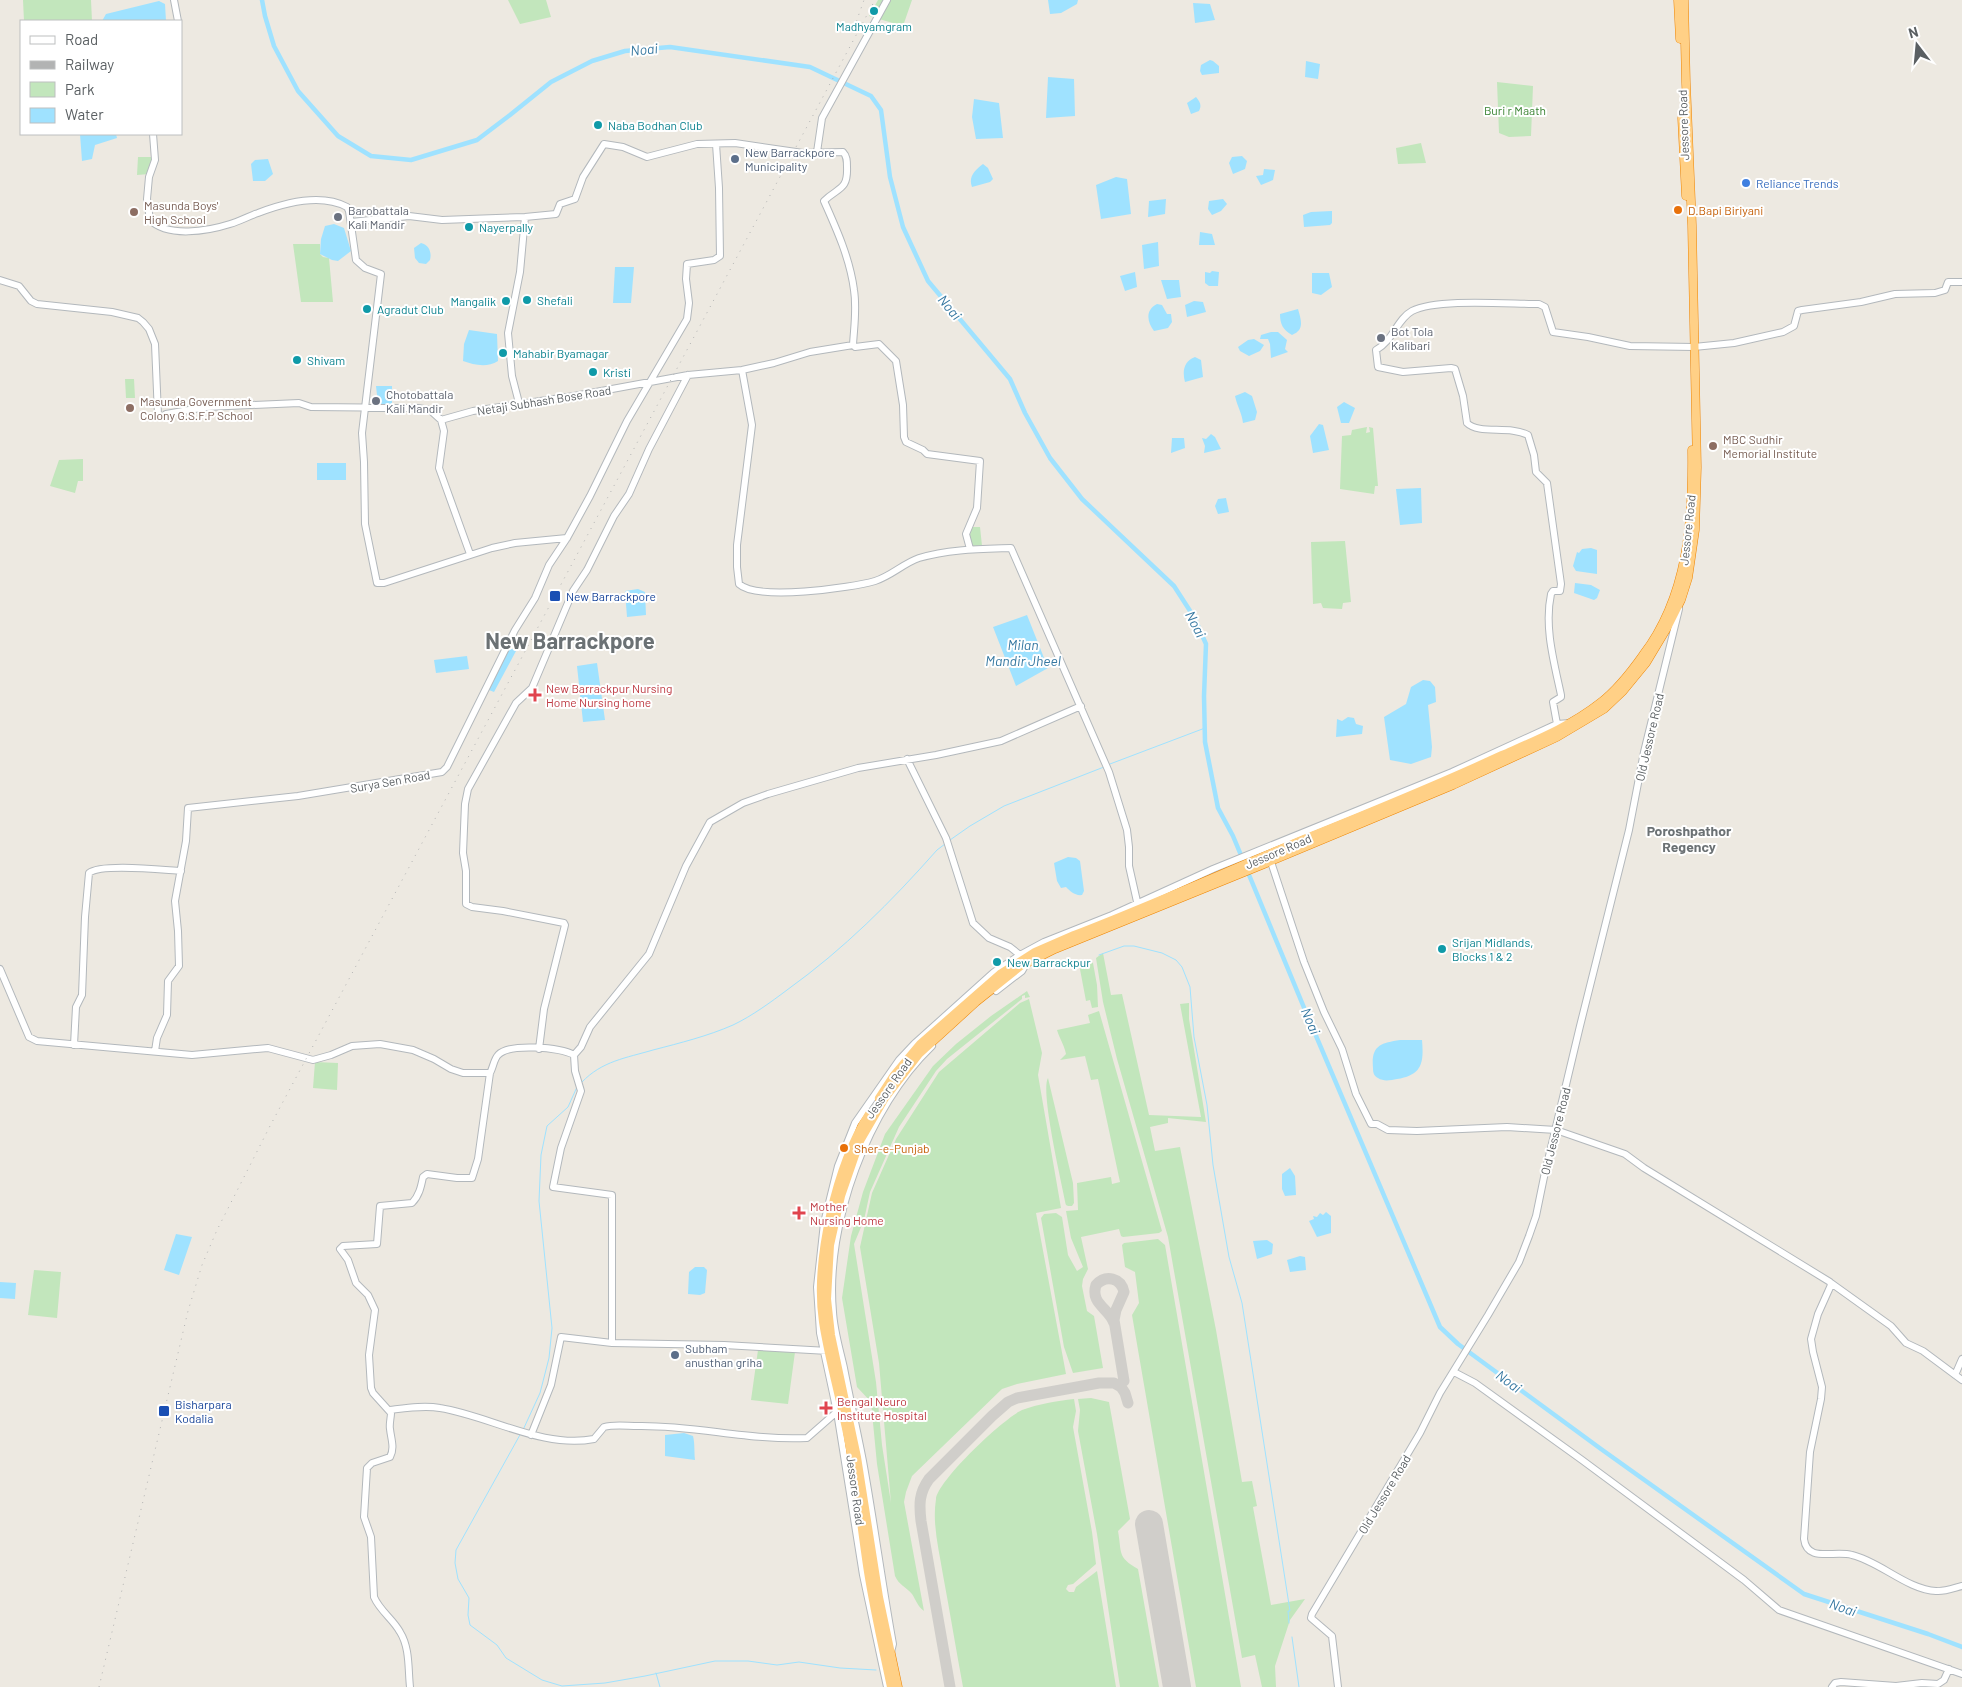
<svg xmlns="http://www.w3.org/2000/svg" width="1962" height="1687" font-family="Barlow,sans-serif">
	<rect width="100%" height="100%" fill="#ede9e1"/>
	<path fill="#c2e6bc" d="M23,0H91L92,21H24Z
		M508,0H546L551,17L520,24Z
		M878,0H912L903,26L869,16Z
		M1497,82L1533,86L1531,136L1509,137L1499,133Z
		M1421,143L1426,163L1398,164L1396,148Z
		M138,157H152L149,174L137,175Z
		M293,244H320V254L323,257L329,258L333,302H301Z
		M125,379H134L135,398H126Z
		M1367,427L1366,433L1370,432L1369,427L1373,428L1378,486H1375L1374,494L1340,489L1342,436L1351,435L1352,430Z
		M83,459V481H78L75,493L50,486L59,460Z
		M972,527H980L982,546H971L969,538Z
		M1345,541L1351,602L1343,603L1342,609L1323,608L1321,603L1313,604L1311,542Z
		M1103,953L1111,995L1122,994L1149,1115L1201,1117L1180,1004L1189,1003V1019L1206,1122L1168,1118V1123L1150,1127L1155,1151L1180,1147L1216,1330L1242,1482L1252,1481L1257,1506L1253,1507L1271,1605L1305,1599L1290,1620L1275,1666L1276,1687H1262L1255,1655L1242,1658L1168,1237L1117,1059L1103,1002L1096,958Z
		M1088,960L1093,963L1097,985L1098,1007L1092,1008L1090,1000L1086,1001L1079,964Z
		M1027,991L1030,997L1025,998V995L1022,996V999L947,1059L936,1071L899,1127L870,1192L864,1220L854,1244L876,1382L882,1445L891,1503L879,1363L860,1247L872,1193L896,1139L939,1072L1020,1003L1029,999L1042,1053L1038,1075L1061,1208L1036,1213L1066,1374L1017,1384L1002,1389L912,1476L906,1492L904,1502L924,1611C918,1607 916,1600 912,1594C906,1587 899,1585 895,1576L877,1464L871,1402L857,1387L842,1298L851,1236L863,1192L885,1134L933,1066L956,1044L991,1016Z
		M1099,1011L1162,1231L1159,1233L1123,1237L1121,1236L1119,1229L1081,1237L1088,1269L1083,1279L1082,1286L1087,1311L1094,1316L1103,1368L1073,1373L1064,1347L1041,1218L1044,1214L1056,1213L1062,1217L1068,1255L1077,1271L1083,1267L1071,1238L1066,1211L1078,1210L1077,1183L1111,1177L1112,1184L1120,1182L1098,1079L1091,1080L1085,1056L1060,1060L1066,1054C1064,1044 1060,1040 1057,1030L1090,1023L1088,1015Z
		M315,1062L338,1063L337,1090L313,1088Z
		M1048,1078L1073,1183L1074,1203L1072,1206H1068L1066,1205C1062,1184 1040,1091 1048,1078Z
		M1158,1239L1165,1245L1241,1687H1196L1132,1315L1139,1303L1135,1272L1125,1267L1122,1245L1124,1243Z
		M34,1270L61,1272L57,1318L28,1315Z
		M758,1350L795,1352L788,1404L751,1400Z
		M1091,1398L1109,1402L1130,1519L1118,1531C1122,1553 1117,1557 1138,1569L1159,1687H1120L1097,1534L1078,1431L1080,1410L1078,1399Z
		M1074,1399L1076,1411L1073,1427L1092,1532L1096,1564L1073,1584L1068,1585L1066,1589L1069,1592H1074L1076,1587L1097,1571L1116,1687H963C956,1650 950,1612 943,1575C939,1550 932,1524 936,1499C938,1480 1004,1418 1022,1410C1038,1404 1057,1401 1074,1399Z"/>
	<path fill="#9fe2ff" d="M1048,0H1078L1077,4L1061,13L1050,14Z
		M159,1L165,4L166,21H102L106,14Z
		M1193,3L1210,4L1215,20L1195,23Z
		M1210,60L1213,61L1219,66V73L1202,75L1200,71L1201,65Z
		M1306,61L1320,64L1318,79L1305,77Z
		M1048,77L1074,79L1075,116L1046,118Z
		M1196,97C1200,102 1202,105 1199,111L1191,114L1187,103Z
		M974,99L999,103L1003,138L976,139L972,117Z
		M80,134H116L117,138L95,145L92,159L82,161Z
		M1242,156L1247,161L1245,169L1233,174L1229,163L1232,157Z
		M268,159L273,174L265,181H253L251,164L255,160Z
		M983,164L988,168L993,179L990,182L972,187C968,177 975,170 983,164Z
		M1264,169L1275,170L1273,180L1261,185L1256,176L1263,175Z
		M1116,177L1127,179L1131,214L1101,219L1096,185Z
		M1166,199L1165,214L1148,217L1149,201Z
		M1223,199L1227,204L1221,211L1212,215L1208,209L1209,201Z
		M1332,211V223L1330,225L1304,227L1303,215L1311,212Z
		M334,224L344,228L351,251L338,261L332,260L320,254L321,239L325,226Z
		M1200,232L1212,234L1215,245H1199Z
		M1158,242L1159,266L1144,269L1142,245Z
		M421,243C429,245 432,252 430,260L426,264L419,263L415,258L414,248Z
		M615,267H634L631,303H613Z
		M1212,271L1219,272L1218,286H1209L1205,283V272L1210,273Z
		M1135,272L1137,287L1125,291L1120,276Z
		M1312,273H1329L1332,287L1321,295L1312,293Z
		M1161,280H1179L1181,297L1167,299Z
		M1194,301L1203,302L1206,312L1187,317L1185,305Z
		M1157,304L1162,305L1167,314H1171L1172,322L1168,328L1154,331C1147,322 1145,310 1157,304Z
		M1298,309C1301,320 1305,330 1292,335C1283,330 1280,324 1280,314Z
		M469,330L497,334L498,361C487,368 474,365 463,361L464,344Z
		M1271,332H1278L1287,340L1285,349L1288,352L1271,358L1270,344L1268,339H1260L1261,335Z
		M1254,339L1264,345L1260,351L1249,356L1240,351L1238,347L1248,340Z
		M1195,357L1201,360L1203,377L1185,382C1182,371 1184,361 1195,357Z
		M376,386H392V405L378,404Z
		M1245,392L1252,396L1257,412L1255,420L1243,423C1242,413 1237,406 1235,396Z
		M1344,402L1355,408L1349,423H1341L1337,407Z
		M1319,424L1323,425L1329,450L1313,453L1310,436Z
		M1211,434L1215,437L1221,449L1204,453L1205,446L1202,438L1206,439Z
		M1172,438H1184L1185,448L1171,453Z
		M317,463H346V480H317Z
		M1421,488L1422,523L1400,525L1396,489Z
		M1226,498L1229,512L1218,514L1215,506L1218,499Z
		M1591,548L1597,550V574L1576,571L1573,566L1577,552L1579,553L1582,549Z
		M1575,583L1591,585L1600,590L1597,598L1594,600L1574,593Z
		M638,589L645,592L646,615L627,617L625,591Z
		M1027,615L1048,668L1016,686L993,627Z
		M510,648L516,651L494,692L489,690Z
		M467,656L469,669L436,673L434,660Z
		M597,663L605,720L583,722L577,666Z
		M1423,680L1430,681L1435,687L1436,702L1428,705L1432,747L1431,757L1411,764L1390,760L1384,717L1406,704L1411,687Z
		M1348,717L1354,718L1356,724L1363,726L1362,734L1336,737L1337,719L1342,721Z
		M1068,857L1076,858L1080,861L1084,891L1082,895C1075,896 1070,891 1066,887L1061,888L1057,881L1054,863Z
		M1400,1040H1422C1424,1063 1422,1075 1397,1079C1391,1080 1384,1082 1378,1078C1374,1076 1373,1073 1373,1068C1371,1046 1380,1043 1400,1040Z
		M1290,1168L1295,1176L1296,1195L1285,1196L1282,1189V1174Z
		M1326,1212L1331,1216V1233L1317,1237L1309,1221L1314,1219L1313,1216L1317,1217L1320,1213L1323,1215Z
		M176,1234L192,1237L179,1275L164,1270Z
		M1267,1240L1273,1244L1272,1254L1257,1259L1253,1241Z
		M1300,1256L1305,1257L1306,1270L1290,1272L1287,1260Z
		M695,1267H704L707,1270L705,1293L700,1295L688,1294L689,1272Z
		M0,1282L16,1283L15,1299L0,1298Z
		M684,1433L693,1436C695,1444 694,1451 695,1460L665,1456V1435Z"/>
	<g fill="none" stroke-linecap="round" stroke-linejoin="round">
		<path stroke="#9fe2ff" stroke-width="1" d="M1110,764L1205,728
			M950,840L970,826L1004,806L1104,767
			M1099,955L1124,946H1134L1162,953L1176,960L1182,967L1190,987L1194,1037L1207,1105L1213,1165L1229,1257L1242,1303L1290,1611H1288L1289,1623
			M582,1082C602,1061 626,1058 653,1050C680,1043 708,1036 733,1025C752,1016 771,1002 787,990C844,949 891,902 937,850L945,844
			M523,1430L540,1393L549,1358L552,1328L539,1201L541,1155L547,1126L568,1107L577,1087
			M521,1433L456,1550L455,1563L458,1579L469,1598L468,1615L470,1625L497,1645L506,1658L542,1680L562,1686L605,1683L645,1676L715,1661H748L777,1665L799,1662L840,1668L876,1670
			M1292,1637L1299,1687
			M656,1673L660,1687"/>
		<path stroke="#9fe2ff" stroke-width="4.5" d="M262,0L265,16L274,46L298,91L338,136L371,156L411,160L477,140L510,115L551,82L592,61L625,51L670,47L810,67L871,96L881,110L890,177L903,227L928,281L1010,379L1025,413L1050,458L1082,499L1174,586L1194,617L1206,644L1204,696L1205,742L1218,808L1233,836L1243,860
			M1247,870L1305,1010L1440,1327L1458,1344L1601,1449L1804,1594L1928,1634L1962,1647"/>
		<path stroke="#d0ceca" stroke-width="11" d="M1114,1323C1109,1308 1090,1304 1096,1285C1106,1274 1121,1278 1124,1292L1116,1310L1114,1320L1124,1381
			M950,1687L921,1521C919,1504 919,1493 929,1479L992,1416L1008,1402L1017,1398L1099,1383H1114L1121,1387L1125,1393L1128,1403"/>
		<path stroke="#d0ceca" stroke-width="28" d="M1149,1524L1177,1687"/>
		<defs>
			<path id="secondary" d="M174,0L178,21
				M153,134L155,160L149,177L147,199L150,220C168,238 208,231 230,224C240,221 249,216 258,213C284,203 321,193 347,207L349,211L356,260L365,268L381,274L362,433L364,462L365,524L377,583H384L492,548L515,543L567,538
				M817,152L822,118L887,0
				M351,222L409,216L442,220L525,217L556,214L560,204L575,199L583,177L604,144L623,147L647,157L697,144L735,143L803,153L843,152C847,156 847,161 847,167C848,191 838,187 824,201C837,230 850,259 854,290C857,309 854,327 853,345L855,347L879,344L896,361L903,405L904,437L906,442L923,450L927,454L980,461L977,508L966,534L970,549
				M0,280L19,286L31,301L37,304L112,312L138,318L143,322L149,329L155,344L158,415
				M742,370L752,425L737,545V567L739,584C757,601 851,588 875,581C891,576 904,563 919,558C949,549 980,549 1011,548L1109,772L1127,830L1129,847V866L1138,906
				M519,403L512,376L508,333L520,272L525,217
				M166,414L206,407L299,403L311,407L418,408L430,410L441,420L473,411L574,396L688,375L742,370L774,363L810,352L853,345
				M441,420L444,431L439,468L470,554
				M1557,724L1553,702L1561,697V695C1554,662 1544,627 1551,594L1553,591H1560L1561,584L1547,483L1536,472L1534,455L1528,435C1509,425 1479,435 1467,423L1463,396L1455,369L1451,368L1403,372L1378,367L1376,350C1393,341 1397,319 1412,311C1437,298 1508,304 1539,304L1545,307L1553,332L1588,337L1630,346L1694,347L1734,343L1783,332L1794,326L1798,311L1802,310L1861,302L1895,294L1935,293L1945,290L1948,282H1962
				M907,759L946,838L973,923L989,938L1010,947L1020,955
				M1271,862L1304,962L1324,1012L1342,1049L1356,1094L1371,1124H1377L1388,1130L1417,1131L1507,1127L1556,1130L1625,1154L1644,1168L1830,1282L1831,1285L1818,1314L1811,1339L1813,1352L1822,1387L1821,1399L1810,1452L1804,1539C1807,1563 1834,1550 1852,1555C1879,1561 1908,1590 1936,1591C1944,1592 1954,1588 1962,1586
				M0,969L29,1037L37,1041L192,1055L268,1048L313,1060L331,1055L352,1046L380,1044L413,1050L434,1059L451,1069L463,1073H490C493,1068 494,1059 498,1055C509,1043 560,1047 574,1055L575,1071L581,1091L561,1148L553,1187L612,1195V1343
				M996,991L1022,971L1026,964
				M74,1045L76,1007L82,995L85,917L89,873C101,863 163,870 181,871
				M539,1049L544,1009L565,925L564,923L503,911L472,907L466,904V871L463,853L465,804L468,789L516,703L532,688L573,591L587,570L614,516L629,494L649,449L688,375
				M155,1051L157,1038L167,1015L168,981L179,966L178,931L175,901L186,841L188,808L298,796L442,772L447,767L515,630L535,598L549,565L567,538L590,496L627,421L687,319L689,303L686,279L687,264L714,260L720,256L719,188L716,144
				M574,1055L581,1047L590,1027L649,954L686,866L710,822L743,803L768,794L858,768L936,755L1001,741L1081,706
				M1831,1283L1891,1326L1906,1343L1923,1351L1962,1380
				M1454,1372L1475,1383L1582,1460L1744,1580L1779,1610L1962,1674
				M1955,1375L1962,1359
				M390,1410C406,1408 424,1405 440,1408C490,1416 543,1449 594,1439L604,1427C614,1424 627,1426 638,1426C695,1425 751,1441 807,1438L839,1410
				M531,1435L551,1385L561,1337L612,1343L724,1345L828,1351
				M891,1652L893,1644C882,1583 874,1522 863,1461C857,1430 850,1399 844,1368C840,1350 834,1331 833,1312C825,1224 868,1107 932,1046
				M410,1687C408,1669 410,1648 400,1632C393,1619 380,1611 374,1597L371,1537L364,1517L367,1468L372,1463L390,1457C395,1448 391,1439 390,1429C389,1424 391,1418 391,1413L373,1393L371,1388L369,1355L375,1310L368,1295L356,1283L348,1260L340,1249L343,1246L377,1244L380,1206L412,1203C419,1196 421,1187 423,1177L427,1174L457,1178H472L478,1159L490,1073
				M887,1687L863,1575L837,1412L820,1333L817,1287L824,1223L838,1166L855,1123L899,1060L914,1044L994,972L1020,955L1044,942L1112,915L1213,869L1452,772L1557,724L1570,723
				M1338,1687L1332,1636L1311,1618L1312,1614L1420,1433L1440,1393L1488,1315L1519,1262L1529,1236L1536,1216L1544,1177L1580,1026L1629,830L1644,752L1679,609
				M1832,1687L1835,1683L1841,1682L1896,1686L1922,1683L1938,1684L1944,1680L1949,1669"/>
			<path id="highway" d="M1678,0L1680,39
				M1682,118L1686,196
				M879,1098L894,1075L920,1044L1000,974L1035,952L1074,935C1152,905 1228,871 1304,839C1371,812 1437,785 1502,755C1536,740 1571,726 1600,703C1617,690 1631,672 1643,655C1688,596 1693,521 1692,450
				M869,1114C836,1166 814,1261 823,1322C830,1367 844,1410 851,1455C858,1494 862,1533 868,1572C874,1610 883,1649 891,1687
				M898,1687L879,1597L857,1457L831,1335L827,1299L830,1245L841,1196L860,1141L885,1098L919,1054L976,1002L1021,966L1055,949L1264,864L1453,785L1557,737L1604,709L1623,691L1646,663L1667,628L1681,600L1688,578L1695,530L1697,467L1692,225L1686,83L1684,0"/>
		</defs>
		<use href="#secondary" stroke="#b3b8bc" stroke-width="8"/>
		<use href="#highway" stroke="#ee8400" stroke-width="9"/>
		<use href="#secondary" stroke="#fff" stroke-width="6"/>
		<use href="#highway" stroke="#ffd086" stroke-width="8"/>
		<path stroke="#b2b3b3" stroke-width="1" stroke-dasharray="1 6" stroke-linecap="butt" d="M854,28L864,0
			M99,1687L188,1311L202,1265L217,1230L270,1126L875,0"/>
	</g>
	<g fill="#0f9aa8" stroke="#fff" stroke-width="2">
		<circle cx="874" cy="11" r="5"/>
		<circle cx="598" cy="125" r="5"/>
		<circle cx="469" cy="227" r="5"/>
		<circle cx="527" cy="300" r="5"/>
		<circle cx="506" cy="301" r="5"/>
		<circle cx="367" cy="309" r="5"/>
		<circle cx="503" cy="353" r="5"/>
		<circle cx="297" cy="360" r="5"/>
		<circle cx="593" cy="372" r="5"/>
		<circle cx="1442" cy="949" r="5"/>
		<circle cx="997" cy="962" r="5"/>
	</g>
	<g fill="#5c6f8a" stroke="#fff" stroke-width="2">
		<circle cx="735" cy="159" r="5"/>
		<circle cx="675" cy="1355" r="5"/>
	</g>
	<circle fill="#3f7fe0" stroke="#fff" stroke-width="2" cx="1746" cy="183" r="5"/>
	<g fill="#e8710a" stroke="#fff" stroke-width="2">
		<circle cx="1678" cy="210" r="5"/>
		<circle cx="844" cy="1148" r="5"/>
	</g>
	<g fill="#8d6e63" stroke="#fff" stroke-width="2">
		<circle cx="134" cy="212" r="5"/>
		<circle cx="130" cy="408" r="5"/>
		<circle cx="1713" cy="446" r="5"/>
	</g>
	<g fill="#6b7280" stroke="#fff" stroke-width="2">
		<circle cx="338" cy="217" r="5"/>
		<circle cx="1381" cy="338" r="5"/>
		<circle cx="376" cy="401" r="5"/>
	</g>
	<g fill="#1a4fb4" stroke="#fff" stroke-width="2">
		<rect x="549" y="590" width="12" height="12" rx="2.5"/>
		<rect x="158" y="1405" width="12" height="12" rx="2.5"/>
	</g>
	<g fill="#e0444e" stroke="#fff" stroke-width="2">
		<path d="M532.5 687.5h5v5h5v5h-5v5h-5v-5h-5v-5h5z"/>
		<path d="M796.5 1205.5h5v5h5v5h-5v5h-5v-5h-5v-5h5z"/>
		<path d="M823.5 1400.5h5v5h5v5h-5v5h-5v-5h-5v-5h5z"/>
	</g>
	<g text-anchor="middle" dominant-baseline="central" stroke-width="4" stroke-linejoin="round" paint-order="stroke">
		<g font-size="12" fill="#0d838f" stroke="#fff" text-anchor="start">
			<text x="874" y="26" text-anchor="middle">Madhyamgram</text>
			<text x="608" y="125">Naba Bodhan Club</text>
			<text x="479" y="227">Nayerpally</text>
			<text x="537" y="300">Shefali</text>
			<text x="496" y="301" text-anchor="end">Mangalik</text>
			<text x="377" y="309">Agradut Club</text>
			<text x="513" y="353">Mahabir Byamagar</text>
			<text x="307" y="360">Shivam</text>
			<text x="603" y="372">Kristi</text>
			<text x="1452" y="942">Srijan Midlands,<tspan x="1452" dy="14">Blocks 1 &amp; 2</tspan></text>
			<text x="1007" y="962">New Barrackpur</text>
		</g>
		<g font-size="12" fill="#388231" stroke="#fff">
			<text x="1515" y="110">Buri r Maath</text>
		</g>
		<g font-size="12" fill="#5a5f62" stroke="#fff">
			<text transform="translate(1683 125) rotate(-92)">Jessore Road</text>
			<text transform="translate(544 400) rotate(-9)">Netaji Subhash Bose Road</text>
			<text transform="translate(1687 530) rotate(-84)">Jessore Road</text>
			<text transform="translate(1649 737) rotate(-77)">Old Jessore Road</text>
			<text transform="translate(390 781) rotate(-10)">Surya Sen Road</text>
			<text transform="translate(1278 851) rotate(-23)">Jessore Road</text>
			<text transform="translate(888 1088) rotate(-55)">Jessore Road</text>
			<text transform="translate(1555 1131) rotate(-76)">Old Jessore Road</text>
			<text transform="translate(856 1490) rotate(82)">Jessore Road</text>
			<text transform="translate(1384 1494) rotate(-59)">Old Jessore Road</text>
		</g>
		<g font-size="12" fill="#4e5e75" stroke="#fff" text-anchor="start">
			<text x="745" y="152">New Barrackpore<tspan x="745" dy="14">Municipality</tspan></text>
			<text x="685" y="1348">Subham<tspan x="685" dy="14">anusthan griha</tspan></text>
		</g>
		<g font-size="12" fill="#366cbe" stroke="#fff" text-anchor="start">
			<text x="1756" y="183">Reliance Trends</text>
		</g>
		<g font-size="12" fill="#785e54" stroke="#fff" text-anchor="start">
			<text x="144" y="205">Masunda Boys'<tspan x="144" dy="14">High School</tspan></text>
			<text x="140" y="401">Masunda Government<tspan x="140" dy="14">Colony G.S.F.P School</tspan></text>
			<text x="1723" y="439">MBC Sudhir<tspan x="1723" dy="14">Memorial Institute</tspan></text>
		</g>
		<g font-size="12" fill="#5b616d" stroke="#fff" text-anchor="start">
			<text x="348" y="210">Barobattala<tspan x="348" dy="14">Kali Mandir</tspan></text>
			<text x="1391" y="331">Bot Tola<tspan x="1391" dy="14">Kalibari</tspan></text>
			<text x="386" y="394">Chotobattala<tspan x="386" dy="14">Kali Mandir</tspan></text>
		</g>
		<g font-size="12" fill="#c56008" stroke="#fff" text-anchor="start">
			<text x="1688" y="210">D.Bapi Biriyani</text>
			<text x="854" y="1148">Sher-e-Punjab</text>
		</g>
		<g font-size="12" fill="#164399" stroke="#fff" text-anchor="start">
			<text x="566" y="596">New Barrackpore</text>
			<text x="175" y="1404">Bisharpara<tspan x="175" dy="14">Kodalia</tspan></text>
		</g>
		<g font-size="12" fill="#be3a42" stroke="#fff" text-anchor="start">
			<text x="546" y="688">New Barrackpur Nursing<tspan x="546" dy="14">Home Nursing home</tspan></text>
			<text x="810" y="1206">Mother<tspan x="810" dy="14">Nursing Home</tspan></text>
			<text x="837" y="1401">Bengal Neuro<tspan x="837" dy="14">Institute Hospital</tspan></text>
		</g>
		<g font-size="14" font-style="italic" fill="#3678a1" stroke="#fff">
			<text transform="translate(644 49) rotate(-5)">Noai</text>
			<text transform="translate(950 307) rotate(50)">Noai</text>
			<text transform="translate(1196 624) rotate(63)">Noai</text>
			<text x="1023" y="644">Milan<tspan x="1023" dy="16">Mandir Jheel</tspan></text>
			<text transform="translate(1311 1021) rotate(67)">Noai</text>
			<text transform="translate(1509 1381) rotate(36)">Noai</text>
			<text transform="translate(1843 1607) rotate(19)">Noai</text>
		</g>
		<g font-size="14" font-weight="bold" fill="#6b7174" stroke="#fff">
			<text x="1689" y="830">Poroshpathor<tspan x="1689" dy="16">Regency</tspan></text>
		</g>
		<g font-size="22" font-weight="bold" fill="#6b7174" stroke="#fff">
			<text x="570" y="640">New Barrackpore</text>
		</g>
	</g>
	<rect x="20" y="20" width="162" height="115" fill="#ffffff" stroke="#bdbfc0"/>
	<rect x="30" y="36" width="25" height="8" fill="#ffffff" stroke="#bdbfc0"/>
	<text x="65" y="45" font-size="15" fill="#5a5f62">Road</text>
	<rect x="30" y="61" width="25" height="8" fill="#b2b3b3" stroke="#bdbfc0"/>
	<text x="65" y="70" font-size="15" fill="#5a5f62">Railway</text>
	<rect x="30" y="82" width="25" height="15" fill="#c2e6bc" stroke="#bdbfc0"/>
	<text x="65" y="95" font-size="15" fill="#5a5f62">Park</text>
	<rect x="30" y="108" width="25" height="15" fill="#9fe2ff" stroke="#bdbfc0"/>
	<text x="65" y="120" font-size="15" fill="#5a5f62">Water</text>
	<g transform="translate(1917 45) rotate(344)" stroke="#ffffff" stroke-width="4" paint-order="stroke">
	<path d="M0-4L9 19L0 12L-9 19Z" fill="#5a5f62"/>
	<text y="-8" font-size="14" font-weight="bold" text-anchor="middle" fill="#5a5f62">N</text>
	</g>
</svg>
